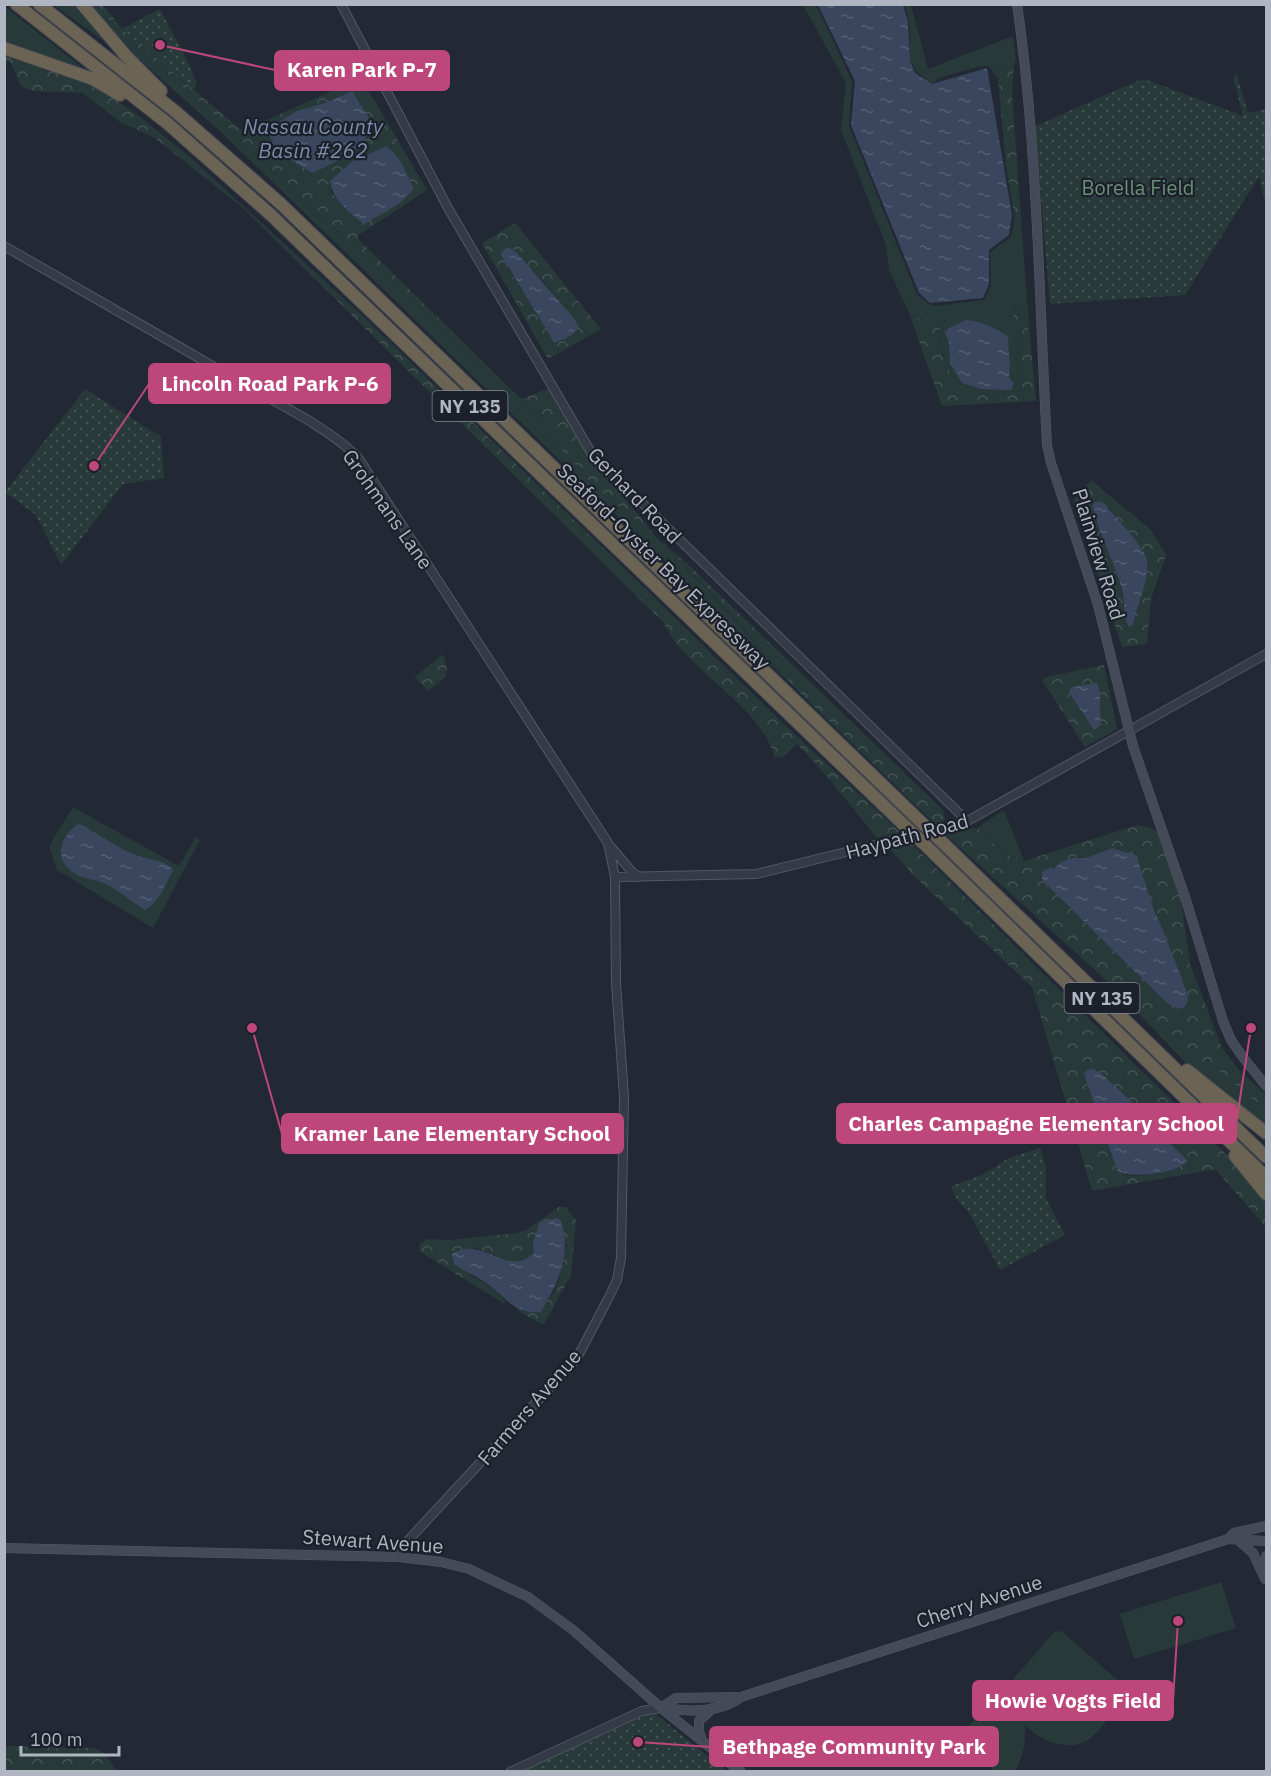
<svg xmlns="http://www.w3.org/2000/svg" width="1271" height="1776" font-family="'IBM Plex Sans',sans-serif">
	<defs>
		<pattern id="forest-crowns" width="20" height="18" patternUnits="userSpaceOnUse" patternTransform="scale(1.5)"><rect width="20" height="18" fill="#28393a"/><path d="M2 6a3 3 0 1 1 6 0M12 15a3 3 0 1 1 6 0" fill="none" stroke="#455355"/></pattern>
		<pattern id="park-dots" width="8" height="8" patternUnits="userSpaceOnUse" patternTransform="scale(1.5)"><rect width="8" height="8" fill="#28393a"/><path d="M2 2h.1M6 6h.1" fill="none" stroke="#455355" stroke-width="1.8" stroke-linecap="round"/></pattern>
		<pattern id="water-ripples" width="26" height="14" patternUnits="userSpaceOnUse" patternTransform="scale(1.5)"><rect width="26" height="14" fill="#39465d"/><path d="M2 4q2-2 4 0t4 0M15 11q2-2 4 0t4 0" fill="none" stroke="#535e73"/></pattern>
	</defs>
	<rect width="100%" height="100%" fill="#222935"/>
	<path fill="#28393a" d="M54,5H75L78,9L77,13L82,10L110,46Z
		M89,5H96L121,33L214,115L528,410L594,486L657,538L709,591L797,690L222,133L120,42Z
		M803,5H816L852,81L849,126L917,294L927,303L935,306L984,300L991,286L990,252L1011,237L1015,218L1017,228L1021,219L1030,338L1024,308L1014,311L1018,341L1017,364L1024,385C1008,397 971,396 956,381C948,372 940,345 938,332L947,319H921L909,313L889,270L886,245L841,130L846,83Z
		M905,5H911L928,69L1013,36L1016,59L1014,65L998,69L988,66L977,67L939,78L932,84L917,72L910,59V24Z
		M4,6L88,72L5,41Z
		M709,651L784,724L759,709Z
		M73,807L179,866L196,837L200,840L153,928L57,870L49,846Z
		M1004,810L1024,861L1006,854L977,828Z
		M1108,982L1192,1061L1210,1062L1266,1110V1125L1228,1098L1187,1064Z
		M1221,1582L1236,1628L1134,1659L1120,1614Z
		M1061,1631L1129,1690C1118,1704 1108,1721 1095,1734C1074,1756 1042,1742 1025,1725C1026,1743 1023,1756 1015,1771H995L963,1743L962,1737L980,1710L1002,1692L1054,1632Z"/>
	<path fill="url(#forest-crowns)" fill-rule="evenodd" d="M96,5H103L122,29L239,128L244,130L361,78L427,190L357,236L359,240L521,399L550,388L590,456L657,538L690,566L943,810L945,819L943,822L935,824L797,690L709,590L657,538L594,486L528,410L214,115L121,33ZM351,91L369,135L355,150L313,173L325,103ZM400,160L414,189L345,209L331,192L330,181Z
		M5,51L89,82L136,114L189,156L366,319L653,596L709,651L759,709L784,724L900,832L877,838L825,774L797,744L783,757L775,758C763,714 707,680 678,646C672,639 668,630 663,622L243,208L155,138L120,122L83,93L32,91L21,86L11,63L5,60Z
		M1014,65L1012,94L1021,219L1017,230L1006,167L998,78L988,66L998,69Z
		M515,223L601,329L548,359L482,243ZM511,248L543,281L579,326L520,287L509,270Z
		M1024,308L1030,338L1036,401L942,406L909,313L921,319L947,318L938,332C939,344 948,372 956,381C970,395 1010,399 1023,383L1017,364L1018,341L1013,312Z
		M1091,480L1151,530L1166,555L1151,599L1147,644L1122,647L1074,500ZM1102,502L1125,527L1147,561L1145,583L1133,625C1124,603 1119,581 1112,559C1106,541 1096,525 1092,506Z
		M442,655L444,656L447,670L446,677L428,691L415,677Z
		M1104,665L1117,729L1085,747L1042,680L1050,676Z
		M1137,825L1154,829L1158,833L1179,887L1190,964L1222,1048L1239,1070L1266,1095V1110L1210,1063L1192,1062L1108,982L944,833L977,828L1006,854L1024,861ZM1112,848L1128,853L1132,851L1134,853L1158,922L1133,968L1042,880L1041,875L1049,867L1054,869L1078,857L1086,858Z
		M909,841L1245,1173L1266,1201V1227L1215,1169L1092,1191L1032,987L915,877L890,849ZM1084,1074L1123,1094L1177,1152L1178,1168C1162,1172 1131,1182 1117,1170Z
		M559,1207H565L576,1220L571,1275L544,1324H541L518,1311L514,1300C522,1301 535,1305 542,1303C560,1298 563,1258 566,1243L534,1253L529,1258L512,1262L474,1247L469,1275C485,1281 495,1290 506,1302L503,1303L419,1251L420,1244L427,1239L450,1240L517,1233L526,1230Z
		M5,1746L94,1748L104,1753L117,1771H5Z"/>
	<path fill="url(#park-dots)" d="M160,9L187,60L197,83L193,89L122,29Z
		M1237,75L1248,113L1266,109V205L1259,176L1185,295L1050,304L1035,126L1140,80H1147L1243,116L1233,76Z
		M85,389L161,437L164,478L123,484L61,565L36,515L5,492Z
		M1040,1148L1046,1167V1198L1065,1235L1000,1270L970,1214L957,1200L951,1186L982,1175L1009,1158Z
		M653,1712L727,1771L518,1772Z"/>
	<path fill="url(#water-ripples)" d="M818,5H903L908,21L910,60L915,73L932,84L987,68L1012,215L1009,235L989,250V284L983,298L930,303L919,293L851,125L855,81Z
		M352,91L372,123C366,151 336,161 313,173C294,162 271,151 268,128L297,111L325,103Z
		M387,146L400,160L414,189L400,203L364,224C349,212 332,200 330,181L353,161Z
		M506,248H510L517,253L572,316L579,326C573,336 565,340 554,342L501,255L502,252Z
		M966,320C981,320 995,329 1008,336C1008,350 1011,363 1009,378L1014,383L1011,390L981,389L962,383L950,363L949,343L945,332L949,328Z
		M1095,502H1102C1112,513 1146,548 1147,561C1149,583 1137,604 1133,625L1129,627C1123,616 1125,602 1122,590C1114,561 1100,535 1092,506Z
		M1097,683C1102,693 1099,713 1101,725L1094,730L1069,692L1071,687Z
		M78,824L85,826L90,830C107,839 124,852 142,857C153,861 166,860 173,870C166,883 158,904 145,910C130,901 118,889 101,882C94,879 86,879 79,876C53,863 57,839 78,824Z
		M1112,848L1128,853L1132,851L1138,861L1155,913L1163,930L1187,993C1189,1002 1188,1006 1179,1009L1168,1004L1042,880V872L1050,867L1054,869L1061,862L1072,858H1086Z
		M1093,1069L1102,1074L1167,1135L1169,1143L1188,1161C1178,1173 1129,1180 1117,1170L1084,1074L1087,1070Z
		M557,1218L561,1221C572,1255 558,1283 541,1312C513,1315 504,1294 483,1281C474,1275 464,1271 454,1264L452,1254C484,1234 506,1279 534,1253L533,1242L540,1222Z"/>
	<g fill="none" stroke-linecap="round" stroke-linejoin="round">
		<defs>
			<path id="tertiary" d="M341,4L448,208L592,454L961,815L964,823
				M4,246C84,292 165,338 245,385C279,404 334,431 359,459L608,843L615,877L616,983L624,1097L621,1258L617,1280L610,1295L577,1358L403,1546L399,1557
				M611,847L632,872L639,877
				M615,877L756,874L964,823L1266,654
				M510,1772L642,1711L661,1708"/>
			<path id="secondary" d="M1017,4C1038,150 1039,298 1047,445L1051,463L1098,605L1133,746L1186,900L1223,1021L1231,1040L1242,1056L1266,1086
				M1228,1539L1234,1533L1266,1526
				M1238,1540L1253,1553L1265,1579
				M4,1548L399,1557L441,1562L469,1569L528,1597L573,1630L661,1708L741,1772
				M1265,1574L1266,1556
				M661,1708L676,1698L741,1697L1228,1539L1266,1541
				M664,1708C688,1712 721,1713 741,1697
				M702,1741L699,1731V1721L713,1708"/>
			<path id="motorway" d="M16,4L167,123L271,215L906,827
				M39,4L176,112L281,204L923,824
				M82,4L127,57L161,91
				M4,48L93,79L120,95
				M938,838L1266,1157
				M922,842L1266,1177
				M1187,1070L1266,1133
				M1235,1156L1266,1194"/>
		</defs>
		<use href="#tertiary" stroke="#535863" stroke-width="10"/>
		<use href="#secondary" stroke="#535863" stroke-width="10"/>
		<use href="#motorway" stroke="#404550" stroke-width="14"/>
		<use href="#tertiary" stroke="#353b46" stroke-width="8"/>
		<use href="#secondary" stroke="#444a58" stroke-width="9"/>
		<use href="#motorway" stroke="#6b6353" stroke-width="12"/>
		<defs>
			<path id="motorway-bridge" d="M923,824L938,838
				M906,827L922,842"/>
		</defs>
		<use href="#motorway-bridge" stroke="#404550" stroke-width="14" stroke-linecap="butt"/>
		<use href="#motorway-bridge" stroke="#6b6353" stroke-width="12"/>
	</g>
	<g text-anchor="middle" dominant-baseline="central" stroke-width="4.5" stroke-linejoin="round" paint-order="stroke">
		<g fill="#1b202a" stroke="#838894" stroke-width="1.5">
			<rect x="432.5" y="391" width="75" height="30" rx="4.5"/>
			<rect x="1064.5" y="983" width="75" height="30" rx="4.5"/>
		</g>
		<g font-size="18" font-weight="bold" fill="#b0b5c2">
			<text x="470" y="406">NY 135</text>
			<text x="1102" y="998">NY 135</text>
		</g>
		<g font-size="20" fill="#6a9075" stroke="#1b202a">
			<text x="1138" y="187">Borella Field</text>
		</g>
		<g font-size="20" fill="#b0b5c2" stroke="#1b202a">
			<text transform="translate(635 495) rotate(46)">Gerhard Road</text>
			<text transform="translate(388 509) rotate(55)">Grohmans Lane</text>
			<text transform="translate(1099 554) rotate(73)">Plainview Road</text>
			<text transform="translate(664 566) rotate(44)">Seaford-Oyster Bay Expressway</text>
			<text transform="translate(907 836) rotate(-15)">Haypath Road</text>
			<text transform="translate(529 1407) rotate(-49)">Farmers Avenue</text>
			<text transform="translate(373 1541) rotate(4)">Stewart Avenue</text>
			<text transform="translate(979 1601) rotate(-18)">Cherry Avenue</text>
		</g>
		<g font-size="21" font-style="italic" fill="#7b8ba8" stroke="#1b202a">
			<text x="313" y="126">Nassau County<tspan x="313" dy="24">Basin #262</tspan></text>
		</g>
	</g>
	<path fill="none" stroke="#bd477a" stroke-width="2" d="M160 45L275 70M94 466L149 384M1251 1028L1236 1124M252 1028L282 1134M1178 1621L1173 1701M638 1742L710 1747"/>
	<g fill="#bd477a" stroke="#1b202a" stroke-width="2">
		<circle cx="160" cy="45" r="6"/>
		<circle cx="94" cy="466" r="6"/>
		<circle cx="1251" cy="1028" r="6"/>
		<circle cx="252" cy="1028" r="6"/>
		<circle cx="1178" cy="1621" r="6"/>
		<circle cx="638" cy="1742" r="6"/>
	</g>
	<g fill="#bd477a" stroke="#bd477a" stroke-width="2">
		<rect x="275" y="51" width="174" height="39" rx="6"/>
		<rect x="149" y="364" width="241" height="39" rx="6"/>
		<rect x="837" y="1104" width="399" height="39" rx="6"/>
		<rect x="282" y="1114" width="341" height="39" rx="6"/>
		<rect x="973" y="1681" width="200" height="39" rx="6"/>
		<rect x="710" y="1727" width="288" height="39" rx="6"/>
	</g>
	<g font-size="21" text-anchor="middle" font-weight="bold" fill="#fff">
		<text x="362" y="77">Karen Park P-7</text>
		<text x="270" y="391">Lincoln Road Park P-6</text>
		<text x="1036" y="1131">Charles Campagne Elementary School</text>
		<text x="452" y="1141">Kramer Lane Elementary School</text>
		<text x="1073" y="1708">Howie Vogts Field</text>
		<text x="854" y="1754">Bethpage Community Park</text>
	</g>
	<rect width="1271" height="1776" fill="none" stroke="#b0b5c2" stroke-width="12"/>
	<path d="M21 1746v9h98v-9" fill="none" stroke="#b0b5c2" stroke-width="3"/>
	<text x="30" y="1746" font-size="18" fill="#b0b5c2" stroke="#1b202a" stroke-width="4.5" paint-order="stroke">100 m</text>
</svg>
